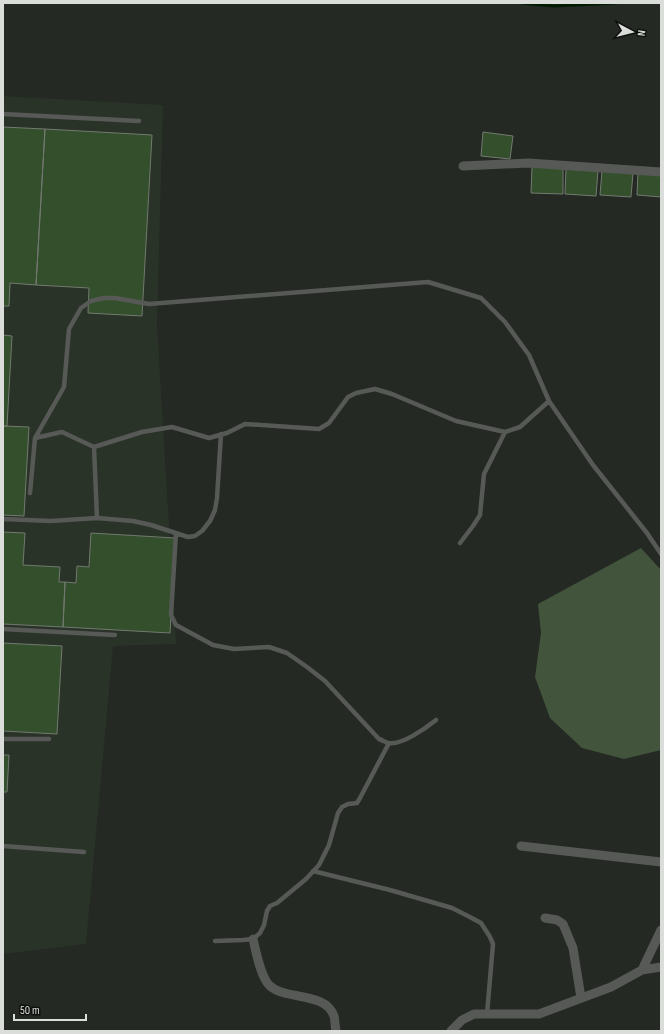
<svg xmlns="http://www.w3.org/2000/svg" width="664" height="1034" font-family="'Sofia Sans Condensed',sans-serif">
	<rect width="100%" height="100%" fill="#242923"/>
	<path fill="#2a3328" d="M3,96L163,105L157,324L176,644L113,646L86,944L3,954Z"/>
	<path fill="#43543d" d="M641,548L661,570V750L624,759L582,748L550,718L535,677L541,633L538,604Z"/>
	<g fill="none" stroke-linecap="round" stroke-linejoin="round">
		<path stroke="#021a00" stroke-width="3" d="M522,3L554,6L615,3"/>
	</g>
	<path fill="#334f2b" stroke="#737971" d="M3,127L45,129L36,285L10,283L9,306H3Z
		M45,129L152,135L142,316L88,313L89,288L36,285Z
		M483,132L513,136L510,159L481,156Z
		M532,167L563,168V194L531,193Z
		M566,169L598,171L596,196L565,194Z
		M602,171L633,173L631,197L600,195Z
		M638,172L661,174V197L637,195Z
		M3,335L12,336L7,426H3Z
		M3,426L29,427L24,516L3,515Z
		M3,532L25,533L23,565L60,567L59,582H65L63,627L3,624Z
		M91,533L175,538L170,633L63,627L65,582L76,583L77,566L89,567Z
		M3,643L62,646L57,734L3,731Z
		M3,755H9L7,792H3Z"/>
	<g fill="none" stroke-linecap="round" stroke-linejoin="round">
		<path stroke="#575956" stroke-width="4.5" d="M3,114L139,121
			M35,438L62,432L94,447L142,432L172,427L209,438L227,433L245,424L319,429L329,423L348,397L356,393L375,389L392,394L456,421L505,432L520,427L549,401
			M30,493L35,438L64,387L69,329L81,308L91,301L104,298H115L149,304L428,282L481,298L505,322L529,355L549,401L593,465L647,533L661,554
			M97,518L133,521L151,525L188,537L195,536L202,531L210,521L215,510L217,498L221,434
			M3,519L51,521L97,518L94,447
			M176,533L171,615L176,625L213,645L234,649L269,647L287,653L307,667L325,681L379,739C382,740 385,742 388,743C401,746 426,728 436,720
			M460,543L473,526L480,515L484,474L505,432
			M3,629L115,635
			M3,739H49
			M3,846L84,852
			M313,871L390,890L452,908L468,916L481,923L490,937L493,944L487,1014
			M215,941L243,940L253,939L260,933L264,925L267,911L270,906L277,903L306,879L319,865L329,845L338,813L342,807L348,804L357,803L360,798L389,743"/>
		<path stroke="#575956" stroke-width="9" d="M463,166L528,163L661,172
			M521,846L661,862
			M545,918L557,920L563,924L573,948L581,998
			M253,939C256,951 260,975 269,985C285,1001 325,991 334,1016C335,1020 335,1026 336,1031
			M642,970L661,967
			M451,1031L462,1020L474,1014H539L611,987L642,970L661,930"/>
	</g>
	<rect width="664" height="1034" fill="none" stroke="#daddd9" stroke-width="8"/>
	<g transform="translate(632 32) rotate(97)" stroke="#0f110e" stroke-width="3" paint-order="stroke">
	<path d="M0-3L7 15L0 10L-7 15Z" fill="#daddd9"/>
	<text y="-6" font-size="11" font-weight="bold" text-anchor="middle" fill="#daddd9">N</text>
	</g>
	<path d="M14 1014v6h72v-6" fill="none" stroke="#daddd9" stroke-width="2"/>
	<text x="20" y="1014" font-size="12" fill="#daddd9" stroke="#0f110e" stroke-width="3" paint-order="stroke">50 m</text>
</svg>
